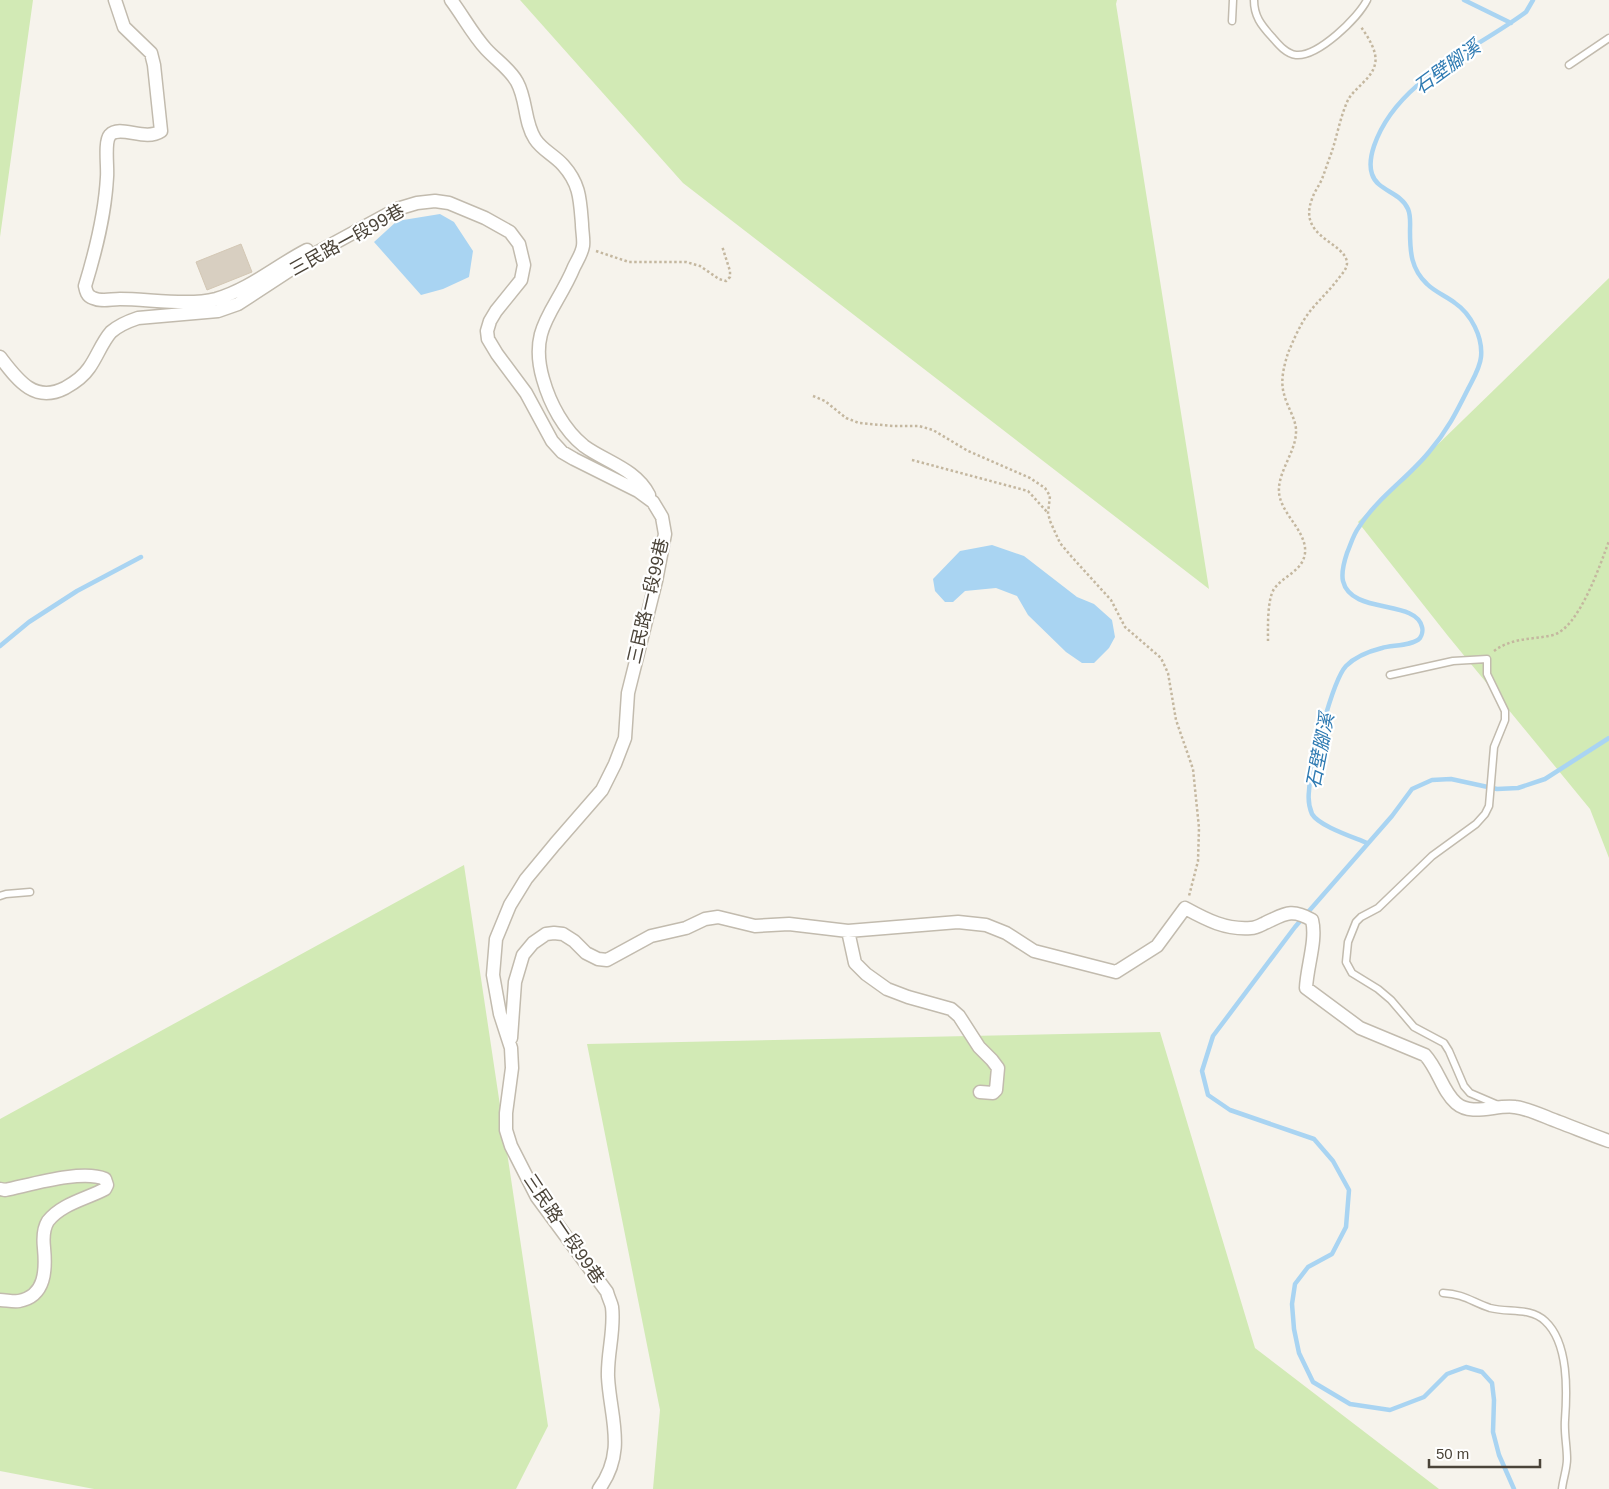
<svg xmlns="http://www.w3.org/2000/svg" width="1609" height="1489" font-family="Helvetica,'Noto Sans TC',sans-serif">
	<rect width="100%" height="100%" fill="#f6f3ec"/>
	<path fill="#d2eab5" d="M0,0H33L0,237Z
		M520,0H1117L1116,4L1209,589L683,183Z
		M1609,278V858L1590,809L1448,636L1358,522Z
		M464,865L548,1426L516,1489H94L0,1471V1119Z
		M1160,1032L1255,1348L1439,1489H653L660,1410L587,1044Z"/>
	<path fill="#a9d4f2" d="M440,214L454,222L473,251L469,277L443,289L421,295L374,242L397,221Z
		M992,545L1024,556L1077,597L1094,604L1112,620L1115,637L1109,648L1094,663H1082L1066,652L1028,615L1017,596L996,588L965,591L953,602H945L935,591L933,579L960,551Z"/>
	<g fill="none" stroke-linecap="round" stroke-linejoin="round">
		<path stroke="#a9d4f2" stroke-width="4.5" d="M1464,0L1511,23
			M0,646L29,622L77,591L141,557
			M1367,843C1353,837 1319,826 1312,814C1309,807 1308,799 1309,791C1310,769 1332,681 1346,666C1355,657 1370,651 1382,648C1392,645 1413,646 1420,638C1422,635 1423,630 1422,627C1416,599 1351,615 1343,581C1341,572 1344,562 1347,553C1351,544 1353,535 1359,527C1377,498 1408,478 1429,452C1447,431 1456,413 1468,389C1473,379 1480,368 1481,357C1483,337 1471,314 1455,303C1446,296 1435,292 1427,284C1411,269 1410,252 1410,231C1410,224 1411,216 1408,209C1401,192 1377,191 1372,174C1369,165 1371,155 1374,146C1397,79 1474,51 1526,12L1533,0
			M1514,1489L1499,1455L1493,1432L1494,1400L1492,1383L1482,1372L1466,1367L1447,1374L1424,1397L1390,1410L1350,1404L1313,1382L1299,1353L1294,1329L1292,1304L1295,1284L1308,1267L1332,1254L1346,1227L1349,1190L1333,1161L1314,1139L1230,1110L1208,1095L1202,1071L1213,1036L1295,927L1392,816L1412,789L1432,780L1451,779L1497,789L1518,788L1545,779L1609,738"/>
	</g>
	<path fill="#d8cfc1" stroke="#d3c7b4" d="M241,244L252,272L207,290L196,262Z"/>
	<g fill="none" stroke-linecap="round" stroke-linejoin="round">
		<defs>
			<path id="service" d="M1254,0C1254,16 1261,25 1272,37C1278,44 1286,54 1296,55C1318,57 1358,18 1367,0
				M1232,21L1233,0
				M1569,65L1609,38
				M1390,675L1453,661L1487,659V674L1505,711V720L1494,747L1489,806L1485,814L1476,824L1432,856L1378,908L1361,917L1356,922L1348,942L1346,962L1352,973L1378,989L1391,1000L1414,1027L1444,1043L1449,1051L1464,1086L1470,1093L1498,1105
				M0,896L6,894L30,892
				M1443,1293C1464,1294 1472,1302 1490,1308C1509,1313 1530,1307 1545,1321C1569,1343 1567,1392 1565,1420C1564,1433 1567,1446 1567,1459C1567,1469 1563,1479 1562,1489"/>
			<path id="minor" d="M115,0L124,27L151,53L154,65L161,131C145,142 120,124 110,135C104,142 108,167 107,177C105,215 96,250 85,286C86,291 87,296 93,298C101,302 111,299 120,299C148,299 189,306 216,299C250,289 276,266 307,250
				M451,0C463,16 473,35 486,49C496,60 510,69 517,82C527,100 524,122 535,139C542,150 554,155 563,165C580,184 580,199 582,224C582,231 584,240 583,246C582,253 577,261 574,267C556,311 528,327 543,379C550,404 564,430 584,446C606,462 636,469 649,495
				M0,357C17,379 34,404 65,388C74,383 83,377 89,368C97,357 102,342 111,332C119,325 129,321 138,318L218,311L238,304L316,253L397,209L417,203L435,201L449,203L485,218L510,232L519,244L524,265L521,280L496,311L490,321L487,331L488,339L497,354L526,393L552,441L562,452L574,459L638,491L653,502L662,517L665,534L656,581L628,693L625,738L615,764L602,790L555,844L526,879L510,905L496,939L493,975L500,1014L511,1048L512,1068L506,1113V1130L511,1146L537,1197L607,1292C608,1297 611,1302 612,1307C615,1330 607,1354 608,1377C610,1417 627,1451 599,1489
				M848,931L855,963L866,974L887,989L908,997L951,1009L959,1016L979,1047L992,1060L998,1068L996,1090L993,1093L980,1092
				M511,1038L515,982L523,955L533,943L546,934L554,933L563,934L574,941L586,953L598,959L607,960L651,936L686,928L705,919L718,917L755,926L789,924L848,931L958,922L986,925L1006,933L1034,951L1116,972L1157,946L1185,908C1207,920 1226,930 1251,928C1256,928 1261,925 1265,923C1285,914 1291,908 1312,920C1317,940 1307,966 1306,988L1360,1028L1425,1055C1438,1069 1443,1092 1456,1103C1472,1117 1497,1104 1515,1107C1530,1109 1545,1117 1559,1122C1575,1128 1592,1135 1609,1141
				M0,1189L5,1190C30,1185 82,1169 105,1179L107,1185L105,1189C86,1199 61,1204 48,1221C43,1229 43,1239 44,1248C46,1269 46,1296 19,1301C13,1302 6,1300 0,1300"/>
		</defs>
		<use href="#service" stroke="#c2bbae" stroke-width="9"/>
		<use href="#minor" stroke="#c2bbae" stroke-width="15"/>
		<path stroke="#c4b79f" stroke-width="2.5" stroke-dasharray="2.5 2.5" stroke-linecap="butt" d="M596,251L629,262H686L700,266L719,279L726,281L730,277V271L722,246
			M813,396L825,401L846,418L859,423L893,426H919L933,430L968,451L1030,478L1045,488L1050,496L1048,513L1050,521L1060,543L1071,556L1111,600L1125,627L1161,658L1168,673L1176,720L1193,769L1199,828L1198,861L1189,896
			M912,460L1028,491L1048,513
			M1268,641C1268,628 1267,600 1274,589C1283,576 1303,571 1305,553C1307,533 1285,517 1280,498C1274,476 1295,455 1296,433C1297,420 1287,407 1284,394C1280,381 1284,366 1288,353C1294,339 1301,322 1311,310C1320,299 1330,290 1338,279C1342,274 1347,269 1347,263C1346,242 1297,238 1312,199C1314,192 1319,186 1322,179C1325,171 1328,162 1331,154C1337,137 1340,117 1348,100C1355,87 1372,79 1375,64C1378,52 1368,37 1361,27
			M1494,651C1513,637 1532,640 1553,635C1579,628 1600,565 1609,541"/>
		<use href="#service" stroke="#fff" stroke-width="6"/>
		<use href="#minor" stroke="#fff" stroke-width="12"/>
	</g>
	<g text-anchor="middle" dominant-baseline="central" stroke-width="4.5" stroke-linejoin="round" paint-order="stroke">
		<g font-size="18" fill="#4b4439" stroke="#fff">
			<text transform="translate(347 240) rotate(-29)">三民路一段99巷</text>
			<text transform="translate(648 601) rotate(-77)">三民路一段99巷</text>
			<text transform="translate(564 1229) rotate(56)">三民路一段99巷</text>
		</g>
		<g font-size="19" font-style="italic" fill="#2e7ab2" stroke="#fff">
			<text transform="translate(1447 67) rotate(-36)">石壁腳溪</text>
			<text transform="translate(1320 751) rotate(-79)">石壁腳溪</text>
		</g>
	</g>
	<path d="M1429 1459v8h111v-8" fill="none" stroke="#4b4439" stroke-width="2.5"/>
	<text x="1436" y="1459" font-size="15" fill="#4b4439" stroke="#ffffff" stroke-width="4" paint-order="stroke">50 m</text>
</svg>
